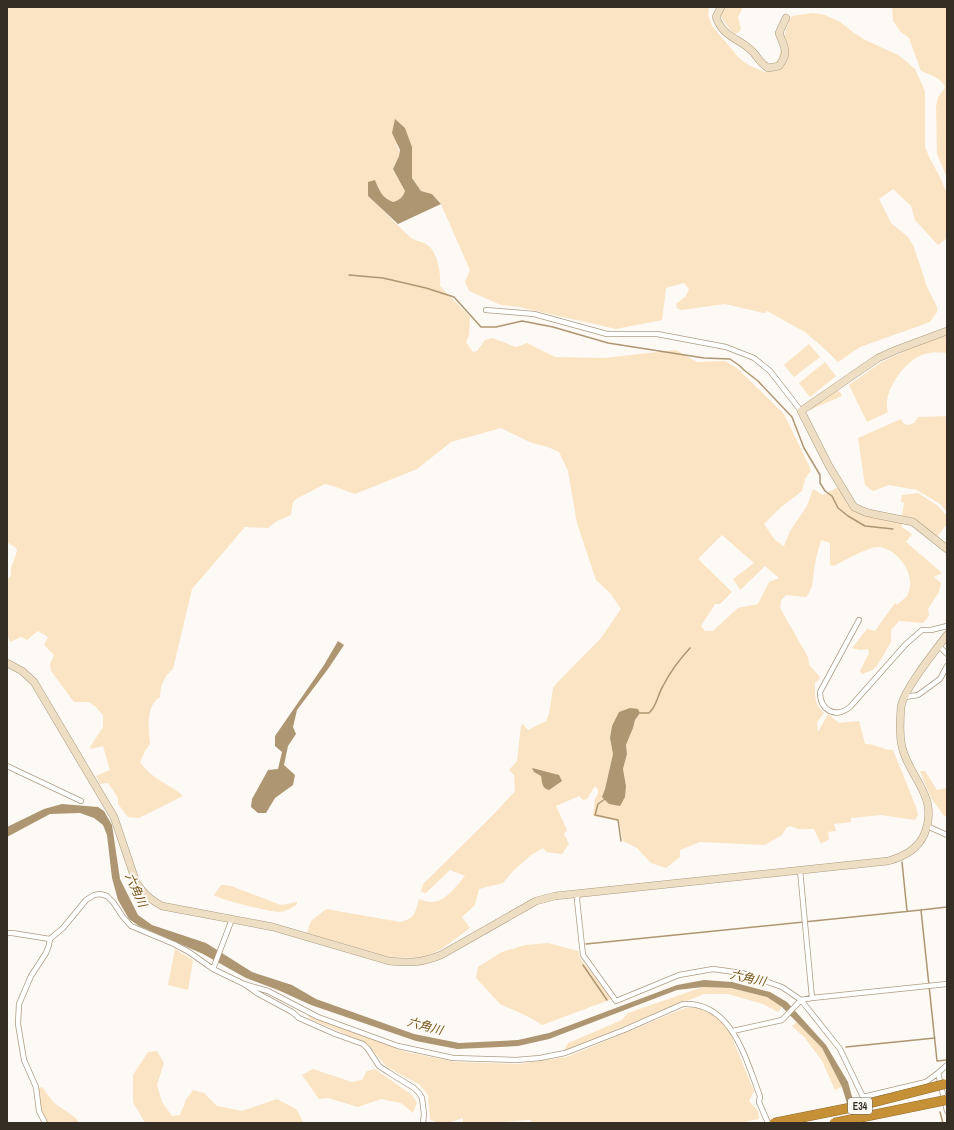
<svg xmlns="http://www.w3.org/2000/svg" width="954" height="1130" font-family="'Archivo Narrow','Noto Sans JP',sans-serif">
	<rect width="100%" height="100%" fill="#fdf9f4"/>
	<path fill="#fbe4c3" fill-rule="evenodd" d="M7,7H709L708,15L712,26L740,59L750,66L765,72L775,64L779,58L783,39L790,19L792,16L813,13L825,15L840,22L853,32L865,40L896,54L906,61L915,69L925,91V147L930,159L940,177L947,194V238L938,245L915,220L911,206L893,189L879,199L891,223L908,237L913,245L924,277L926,285L937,307V312L930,322L860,347L838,362L827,351L805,332L767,311L764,313L725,304L681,310L677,308L676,304L686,296L689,289L684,283L666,288L662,320L616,329L519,307L501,305L469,291L465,282L470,270L440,202L432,194L421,191L412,178V147L396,144C403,155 397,158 393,169L405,191C403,197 400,200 393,202C382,198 379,190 375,180L368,196C382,209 395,223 410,237C414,241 421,241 426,244C438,251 441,274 440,286L470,317L469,335L466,342L473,352L477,351L485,340L492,338L516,347L527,343L555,357L604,358L676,350L697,362L725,361L737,368L784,414L811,470L805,479L802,491L781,507L764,524L775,540L784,546L790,531L807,506L813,489L823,495L838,487L847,503L863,515L901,522L902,527L912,534L906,542L942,573L934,577L941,583L939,592L928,609L929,616L923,623L899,621L891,630V642L877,666L871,671L862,674L860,671L869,653L868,649L860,650L852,648L867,629L875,631L895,603L897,605C901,601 908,597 909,591C915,574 898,549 879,547C870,546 843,561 834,566L830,565V543L821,540C819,548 816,556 815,564C812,578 815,586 806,597L786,595L781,600L780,608L808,657L809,665L820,677L818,681L815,682C815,695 814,704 824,713L817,722L818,732L828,714L839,723L859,721L865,744C874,743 883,750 893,750L916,807L918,815L915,820L881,815L851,818V822L834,824L836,831L828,832L829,839L821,844L814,829H798L790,826L786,828L782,835L765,845L700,842L680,850V857L666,868L651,863L637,848L623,841L619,821L593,816L595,799L598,794V789L595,786L587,799L583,800L579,796L556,806L567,830L564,834L569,844L562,854L546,852L543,848L531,855L513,871L503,883L479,889L475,905L462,917L470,928L440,950L421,958L390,957L307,933L311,921L326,909L400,922C415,919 415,913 419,899C423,900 427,902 431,902C445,903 457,885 465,876L450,870L426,893L421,892L423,884L493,815L515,791L514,775L509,770L517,761L521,726L523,724L528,730L546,721L549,714L553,688L556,684L601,638L621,609L611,594L596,580L577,523L568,471L559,452L548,447L532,443L501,428L451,442L417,469L355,494L333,486L325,484L296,499L293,502L291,515L277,521L268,528L245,527L192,589L173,669C164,676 160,686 160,697C145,706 149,730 150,744L145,751L140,762C145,769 151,775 159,780C167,785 176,789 183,796L139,818L128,817L118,804V798L108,783L100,784L96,776L110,770L103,746L91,749L90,747L103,727V715L95,706L88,702H74L51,671L50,664L54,655L44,645L48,637L38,631L27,640L21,637L10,642L7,634V580L11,575V568L17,551L16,548L7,542ZM722,535L754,563L733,579L740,590L765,566L779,578L769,582L758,604L738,608L713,631H705L701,626L715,604H720L732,592L698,559ZM640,713L635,720L633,728L626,745L627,754L623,769L626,786L602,797L605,789L613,754L610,738L612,726Z
		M725,7H743L738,17L741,29L739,32L735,34C730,31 721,18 720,13Z
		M892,7H947V178L937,154L936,107L938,97L945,88C943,79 929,74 921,71L909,38L900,31L893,21Z
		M947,331V353C940,352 932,352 925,354C906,358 881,393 888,412L867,422L849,385L882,362Z
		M809,344L820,357L794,377L784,365Z
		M825,362L836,376L810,397L799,383Z
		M836,390L840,392L842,396L814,408L812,410L810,408Z
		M947,416V512L940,504L917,490L889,485L873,491L865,485L858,438L901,419L904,424L909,425L914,423L918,417Z
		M918,493L938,506L947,516V524L937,537L902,516L904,503L901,502L902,495Z
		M920,771H925L937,790L947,788V817L944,816L931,798Z
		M221,885H225L231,886L281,905C287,905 292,902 297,902V904C293,908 286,911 280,912C271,912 221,900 214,895Z
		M548,943L578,951L580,958L612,999L542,1025L529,1017L500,1004L476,978L478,967L502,952L525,945Z
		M175,949L193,960L188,990L168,985Z
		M703,987L731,988L767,997L782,1007L778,1012L763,1004L728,994H704L564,1051L568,1043L622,1020L628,1013Z
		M685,1008H699L715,1015L728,1028L754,1091L749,1101L758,1111L759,1119L738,1123H535L529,1120L488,1123H463V1118C453,1121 439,1127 430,1119L428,1095L420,1085L387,1067L366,1043L310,1019L308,1015L406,1052L456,1062L519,1064L567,1057Z
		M797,1022L822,1048L842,1087L835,1090L822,1061L805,1038L792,1026Z
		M157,1051L164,1063L157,1085L162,1102L172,1116L180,1115L186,1100L193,1090L204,1093L217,1106L242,1111L277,1099L296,1109L304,1123H145L133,1102V1075L148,1052Z
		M313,1069L352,1082L362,1080L367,1071L375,1069L412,1095L417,1103L413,1113L401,1103L381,1099L358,1107L328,1098L319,1099L302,1075Z
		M42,1087L54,1103L76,1118L79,1123H46L40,1108L39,1088Z"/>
	<path fill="#ae9672" d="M395,119L405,128L412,147V178L421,191L432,194L441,204L398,224L368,196V182L375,180C379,190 382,198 393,202C400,200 403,197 405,191L393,169L399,156L400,150L392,133Z
		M338,641L344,645L328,669L297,710L293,727L296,734L288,746L284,765L295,775L293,785L275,798L266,813H258L251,807L252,799L268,770L278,769L282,752L275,746V736L324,665Z
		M630,708L638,709L640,713L635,720L633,728L626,745L627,754L623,769L626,786L625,797L620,806L609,804L602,797L605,789L613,754L610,738L612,726L619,712Z
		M532,768L559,775L562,781L549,790C542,789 542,782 541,776L534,772Z
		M62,804L98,807L104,811L112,825L120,879L138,915L152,925L206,943L252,972L292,985L316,999L414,1034L459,1043L518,1040L549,1033L677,985L704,980L732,982L770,992L787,1002L826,1045L848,1082L859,1123H853L842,1087L822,1048L782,1007L767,997L731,988L703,987L677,990L549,1039L518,1046L457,1049L416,1041L311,1005L278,990L246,978L203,954L139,926L129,919L118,900L112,878L107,835L103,825L94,818L80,813L50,814L7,837V827L44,809Z"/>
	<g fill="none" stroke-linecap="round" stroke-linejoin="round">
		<path stroke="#ae9672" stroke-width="1.5" d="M349,275L383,278L426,288L454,297L481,327H496L522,321L553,327L608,343L704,358L730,359L740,366L744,370L758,381L792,417L804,448L820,475V483L825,491L832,496L838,508L848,516L865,526L893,529
			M640,713H649C657,706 657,696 663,686C670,672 679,660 690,648
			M605,799L598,804L595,815L618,820L621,841
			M902,862L907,911
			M921,910L947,907
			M586,944L921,910L937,1061L947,1060
			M583,965L607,1000
			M846,1047L935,1038
			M7,1090V1092
			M940,1112L943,1123"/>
		<defs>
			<path id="street" d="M486,310L534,314L607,334H657L726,347L754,358L770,371L801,411
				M859,620L820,692C820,710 835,719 850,707L906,644L922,630H931L947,626
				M939,646L947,654
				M905,697L918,695L940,679L947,666
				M7,766L81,801
				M927,826L947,835
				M800,870L812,998
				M578,893L577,900L583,955L616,1001L679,975L713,969L742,973L782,987L801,1000L840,1049L863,1097L926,1082L938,1073
				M7,933H12L50,939L63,928L86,900L94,895L100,894L107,896L113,902L123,917L131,926L174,944L189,952L213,969L244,984L257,993L292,1012L299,1018L335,1034L363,1044L368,1049L379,1066L388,1072L414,1088L419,1093L422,1098L424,1114L423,1123
				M213,969L232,919
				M244,984L268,991L318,1017L398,1046L453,1058L516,1060L540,1058L565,1053L624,1030L683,1004C732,1001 746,1060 760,1096L759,1102L768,1123
				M733,1031L782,1020L801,1000L812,998L947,984
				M947,1065L938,1073L947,1111
				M45,1123L39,1111L36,1087L24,1060L18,1024L19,1004L31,976L46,953L49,945L50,939"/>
			<path id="secondary" d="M721,7L716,17C723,38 740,38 753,52C760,60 759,62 768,68L779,66C789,52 785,49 779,33L786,18
				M947,331L896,350L878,358L801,411L829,466L854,507L865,512L873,514L913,522L947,549
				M7,663L22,671L34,682L114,817L136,882C143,894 151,900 162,906L273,927L389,961C410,963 421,963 441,955L536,901L555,896L888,861C903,857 917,850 924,835C940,796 910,780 902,747C899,734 900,720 901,707C904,689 935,651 947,635"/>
		</defs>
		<use href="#street" stroke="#ad9c84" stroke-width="6"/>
		<use href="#secondary" stroke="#ad9c84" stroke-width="8"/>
		<use href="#street" stroke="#fff" stroke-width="4.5"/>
		<use href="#secondary" stroke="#eedec3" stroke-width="7"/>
		<defs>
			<path id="highway-bridge" d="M774,1123L859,1106L945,1084
				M834,1123L946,1100"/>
		</defs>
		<use href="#highway-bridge" stroke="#936e30" stroke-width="10" stroke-linecap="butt"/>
		<use href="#highway-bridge" stroke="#c59036" stroke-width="9"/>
	</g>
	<g text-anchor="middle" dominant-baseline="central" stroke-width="4" stroke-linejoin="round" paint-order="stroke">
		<rect fill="#fdf9f4" stroke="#716b62" stroke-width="1" x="848" y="1098" width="24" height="16" rx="3"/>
		<g font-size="10" font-weight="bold" fill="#352e24">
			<text x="860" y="1106">E34</text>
		</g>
		<g font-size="12" font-style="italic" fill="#725013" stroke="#fdf9f4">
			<text transform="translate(136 890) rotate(66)">六角川</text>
			<text transform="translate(748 978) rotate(12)">六角川</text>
			<text transform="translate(425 1026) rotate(15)">六角川</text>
		</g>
	</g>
	<rect width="954" height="1130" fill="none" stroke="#352e24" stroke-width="16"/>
</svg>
